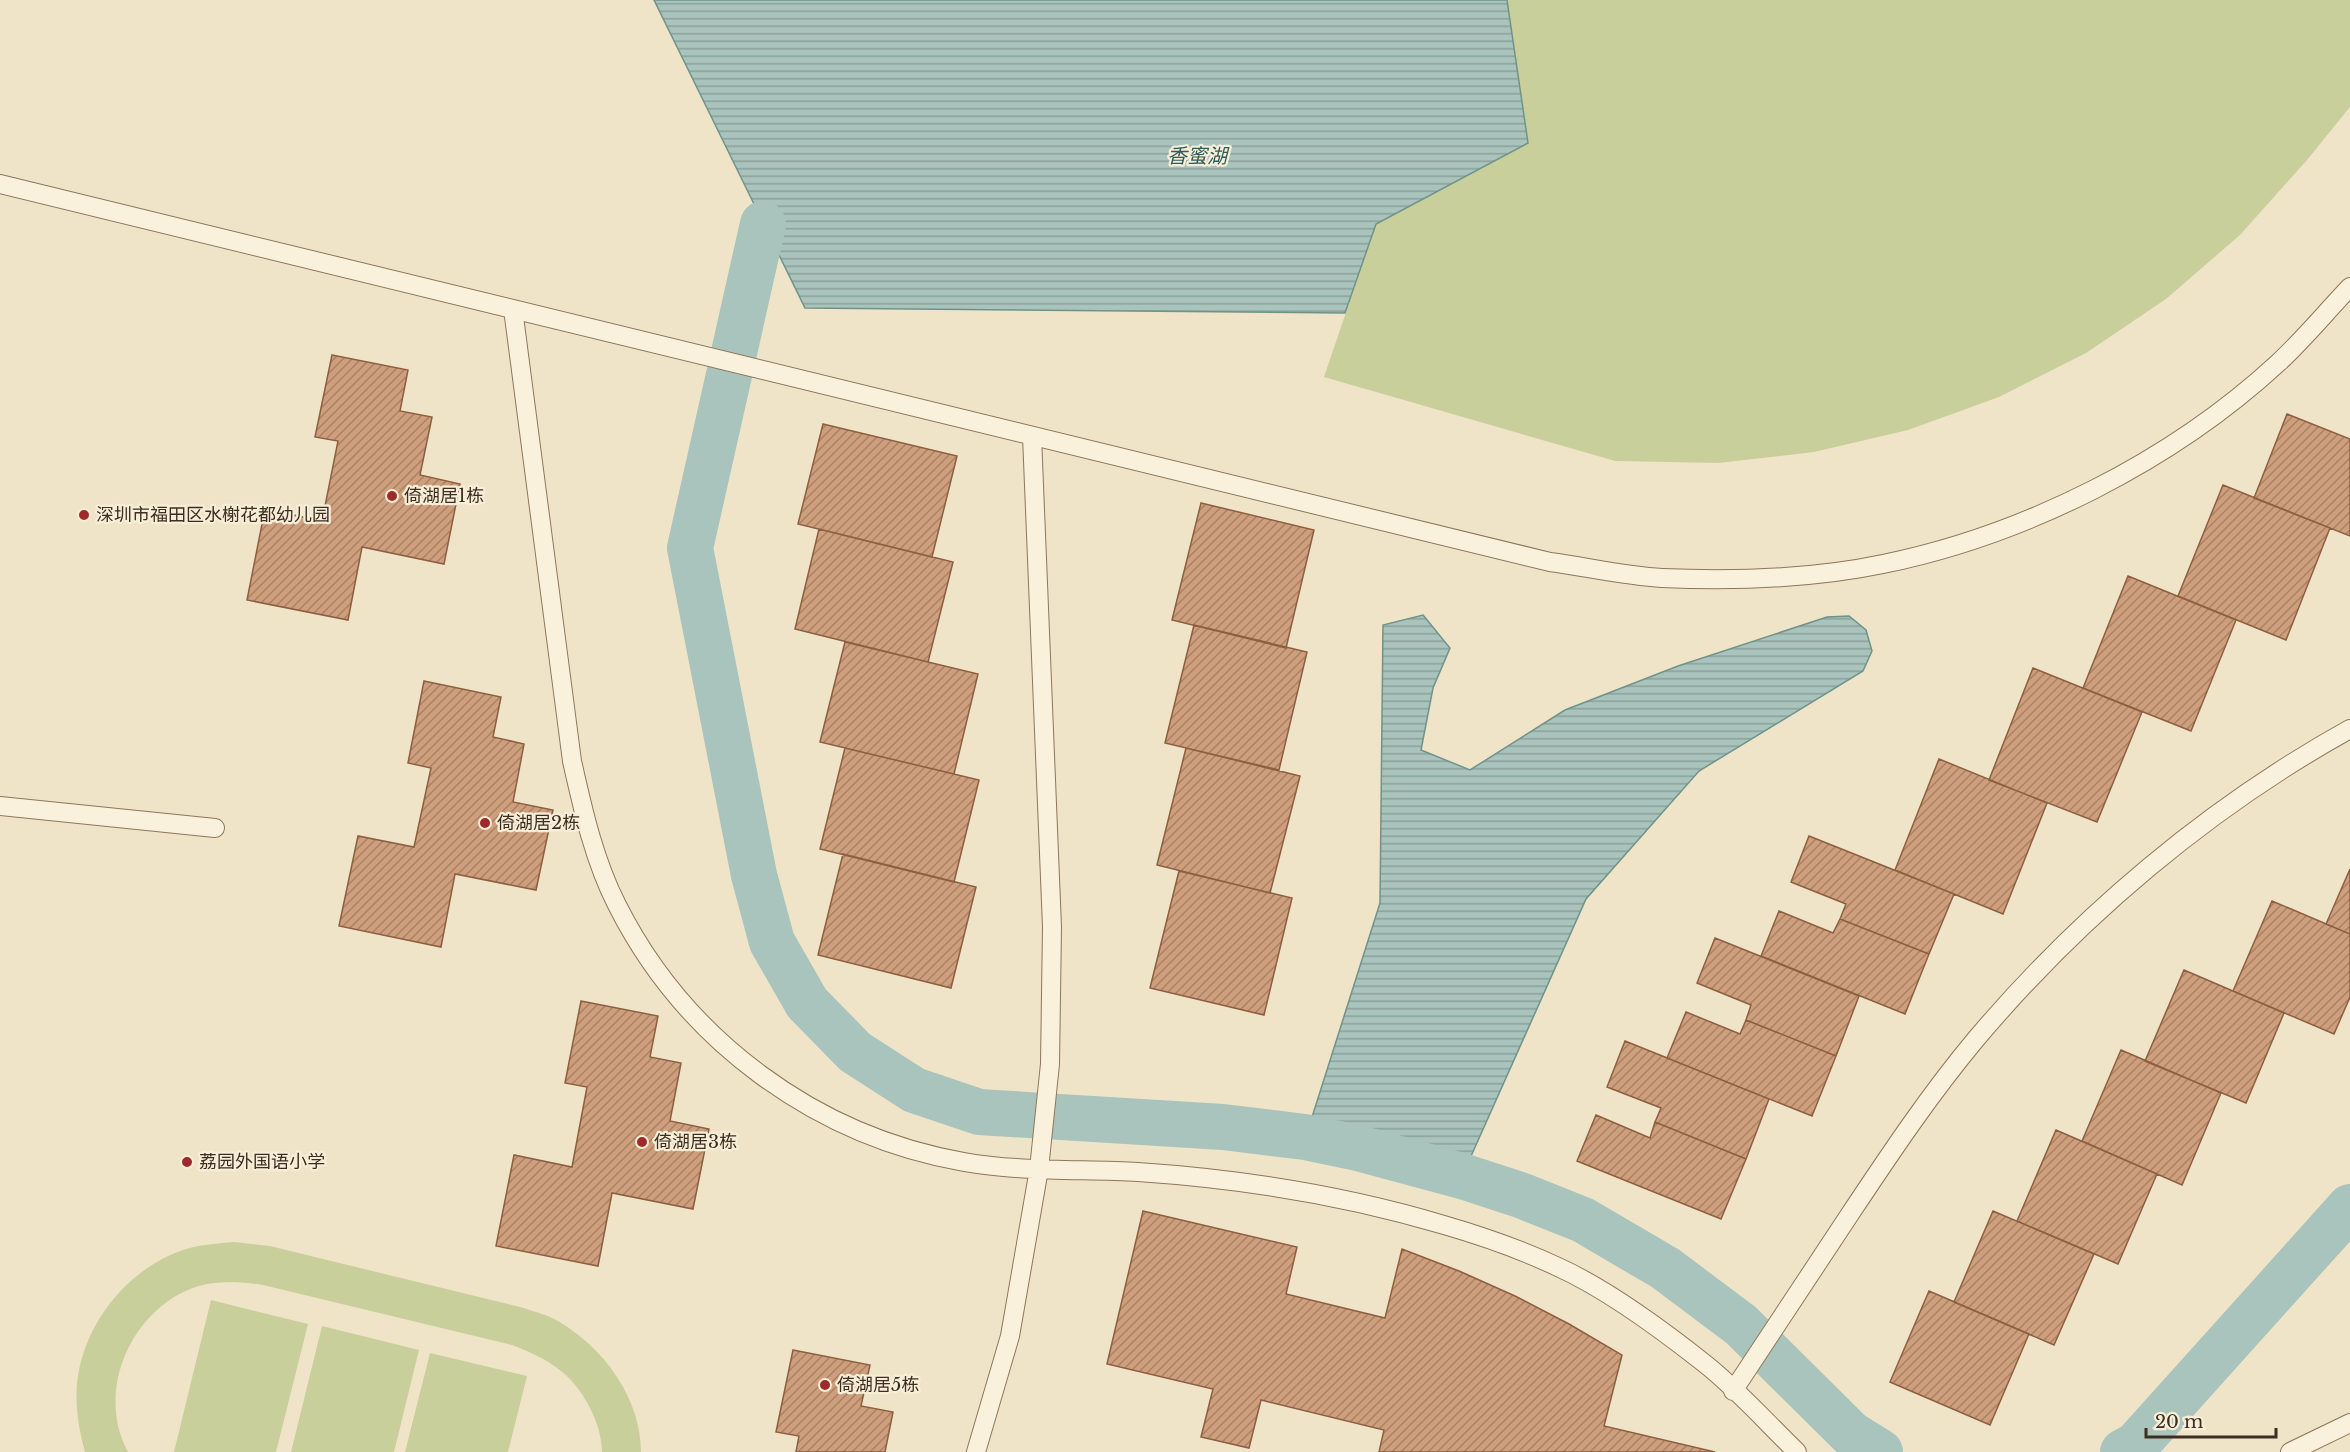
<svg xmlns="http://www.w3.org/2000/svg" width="2350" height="1452" font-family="'Libre Baskerville','Noto Sans SC',serif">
	<defs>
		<pattern id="water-rules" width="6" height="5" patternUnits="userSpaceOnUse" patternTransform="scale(1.5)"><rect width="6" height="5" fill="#a9c4bc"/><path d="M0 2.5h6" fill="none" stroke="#8ba098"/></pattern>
		<pattern id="building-hatch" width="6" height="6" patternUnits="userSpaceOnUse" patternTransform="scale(1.5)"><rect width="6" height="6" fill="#cf9f7d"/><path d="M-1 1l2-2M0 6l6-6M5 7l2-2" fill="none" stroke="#a98266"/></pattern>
	</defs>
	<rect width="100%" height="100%" fill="#f0e4c8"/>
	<path fill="#c9cf9b" d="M1507,0H2350V107L2307,160L2240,235L2166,299L2086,353L1999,397L1908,430L1814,452L1718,463L1615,461L1324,377L1376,224L1527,143Z
		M234,1242L270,1246L524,1308C535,1312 548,1315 558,1321C604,1348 641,1398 641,1452H602C602,1424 583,1388 561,1371C546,1359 530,1352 512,1345L263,1285C244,1282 226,1281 207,1284C136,1299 93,1388 128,1452H85C79,1429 75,1408 77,1384C83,1320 135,1259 198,1246C209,1244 222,1243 234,1242Z
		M211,1300L308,1324L276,1452H174Z
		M322,1326L419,1350L394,1452H291Z
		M430,1353L527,1376L508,1452H405Z"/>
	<path fill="url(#water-rules)" stroke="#6f938a" stroke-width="1.5" d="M654,0H1507L1528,143L1376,224L1345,313L805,308Z
		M1423,615L1450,648L1433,688L1421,750L1470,770L1565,710L1678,666L1827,617L1849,616L1866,630L1872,651L1863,671L1699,771L1586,899L1455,1192L1300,1155L1380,903L1383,625Z"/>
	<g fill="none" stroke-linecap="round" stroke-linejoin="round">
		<path stroke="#a9c4bc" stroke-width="46" d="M763,224L690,548L754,875L772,942L807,1003L855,1052L914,1090L979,1112L1223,1127L1305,1137L1358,1148L1462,1176L1523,1196L1583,1220L1665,1268L1741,1325L1851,1434L1880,1452
			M2123,1452L2136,1445L2350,1207"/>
	</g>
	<path fill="url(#building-hatch)" stroke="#8d5f41" stroke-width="1.5" d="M332,355L408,370L400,411L432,417L420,475L460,484L444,564L362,547L348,620L247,600L265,509L322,521L338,441L315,437Z
		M2287,414L2350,439V536L2254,498Z
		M823,424L957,456L932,557L798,524Z
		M2223,485L2330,528L2286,640L2178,596Z
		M1201,503L1314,530L1286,648L1172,620Z
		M819,529L953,562L928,662L795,629Z
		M2128,576L2236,620L2191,731L2083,688Z
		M1194,625L1307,652L1279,770L1165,743Z
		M845,642L978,674L954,774L820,742Z
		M2033,668L2142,712L2097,822L1989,780Z
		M424,681L501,697L493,737L524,744L513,802L553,810L536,890L455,874L441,947L339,926L358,836L414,847L431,768L408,763Z
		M845,748L979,780L954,882L820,849Z
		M1186,748L1300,776L1270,893L1157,865Z
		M1939,759L2047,803L2003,914L1895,870Z
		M1809,836L1954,894L1929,954L1840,919L1846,904L1791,882Z
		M843,854L976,887L951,988L818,955Z
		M2350,869V934L2326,924Z
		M1179,871L1292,898L1264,1015L1150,988Z
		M2272,901L2350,934V997L2334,1034L2233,991Z
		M1779,911L1833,933L1840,919L1929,954L1905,1014L1761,956Z
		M1715,938L1859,996L1836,1056L1746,1020L1751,1005L1697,983Z
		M2184,970L2284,1013L2246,1103L2145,1061Z
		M581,1001L658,1016L650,1057L681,1063L670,1121L709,1129L693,1209L612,1193L598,1266L496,1246L514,1155L572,1167L587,1087L565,1083Z
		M1686,1012L1740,1034L1746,1020L1836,1056L1812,1116L1667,1058Z
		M1625,1041L1769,1099L1746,1159L1655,1122L1661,1108L1607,1087Z
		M2121,1050L2221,1093L2182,1185L2082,1141Z
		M1596,1115L1650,1138L1655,1122L1746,1159L1721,1219L1577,1161Z
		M2056,1130L2157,1174L2118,1264L2017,1221Z
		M1143,1211L1297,1247L1286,1294L1385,1318L1402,1249L1459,1271L1515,1296L1569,1324L1622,1355L1604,1426L1715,1452H1379L1384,1430L1261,1400L1249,1448L1201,1437L1213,1389L1107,1364Z
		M1993,1211L2094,1254L2054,1345L1954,1302Z
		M1929,1291L2029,1334L1990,1425L1890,1382Z
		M793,1350L870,1365L861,1406L893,1412L885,1452H796L799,1436L776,1432Z"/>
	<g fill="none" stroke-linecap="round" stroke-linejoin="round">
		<defs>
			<path id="lane" d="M0,184L1550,562C1587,567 1625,576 1662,578C1734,581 1812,579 1883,564C2025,535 2172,461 2278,363C2304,339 2326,312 2350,287
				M513,309L572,761C583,810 594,860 617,905C685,1040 815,1136 964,1162C1021,1172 1081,1169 1138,1172C1242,1179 1344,1195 1444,1225C1482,1236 1522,1250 1558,1267C1607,1289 1661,1329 1704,1363C1736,1388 1767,1423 1797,1452
				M0,806L215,828
				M1733,1391C1772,1332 1811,1273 1850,1214C1890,1154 1930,1094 1976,1039C2080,916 2209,807 2350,729
				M976,1452L1010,1336L1039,1169L1050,1064L1052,927L1032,436
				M2290,1452L2350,1423"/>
		</defs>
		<use href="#lane" stroke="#8d765c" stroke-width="20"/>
		<use href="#lane" stroke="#faf1dc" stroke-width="18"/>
	</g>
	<g fill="#9e2a2b" stroke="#f7eed8" stroke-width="2">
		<circle cx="392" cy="496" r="6"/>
		<circle cx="84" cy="515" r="6"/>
		<circle cx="485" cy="823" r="6"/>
		<circle cx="642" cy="1142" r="6"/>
		<circle cx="187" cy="1162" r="6"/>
		<circle cx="825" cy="1385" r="6"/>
	</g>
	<g text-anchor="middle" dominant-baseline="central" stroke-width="4.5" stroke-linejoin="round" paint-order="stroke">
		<g font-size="18" fill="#3d2e20" stroke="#f7eed8" text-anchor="start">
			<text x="404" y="496">倚湖居1栋</text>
			<text x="96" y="515">深圳市福田区水榭花都幼儿园</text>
			<text x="497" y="823">倚湖居2栋</text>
			<text x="654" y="1142">倚湖居3栋</text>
			<text x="199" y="1162">荔园外国语小学</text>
			<text x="837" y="1385">倚湖居5栋</text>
		</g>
		<g font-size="20" font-style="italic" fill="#2f5d5a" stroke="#f7eed8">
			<text x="1197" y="156">香蜜湖</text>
		</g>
	</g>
	<path d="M2146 1428v9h130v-9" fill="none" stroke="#3d2e20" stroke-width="3"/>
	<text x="2155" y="1428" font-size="18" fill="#3d2e20" stroke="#f7eed8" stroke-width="4.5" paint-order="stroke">20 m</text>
</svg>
